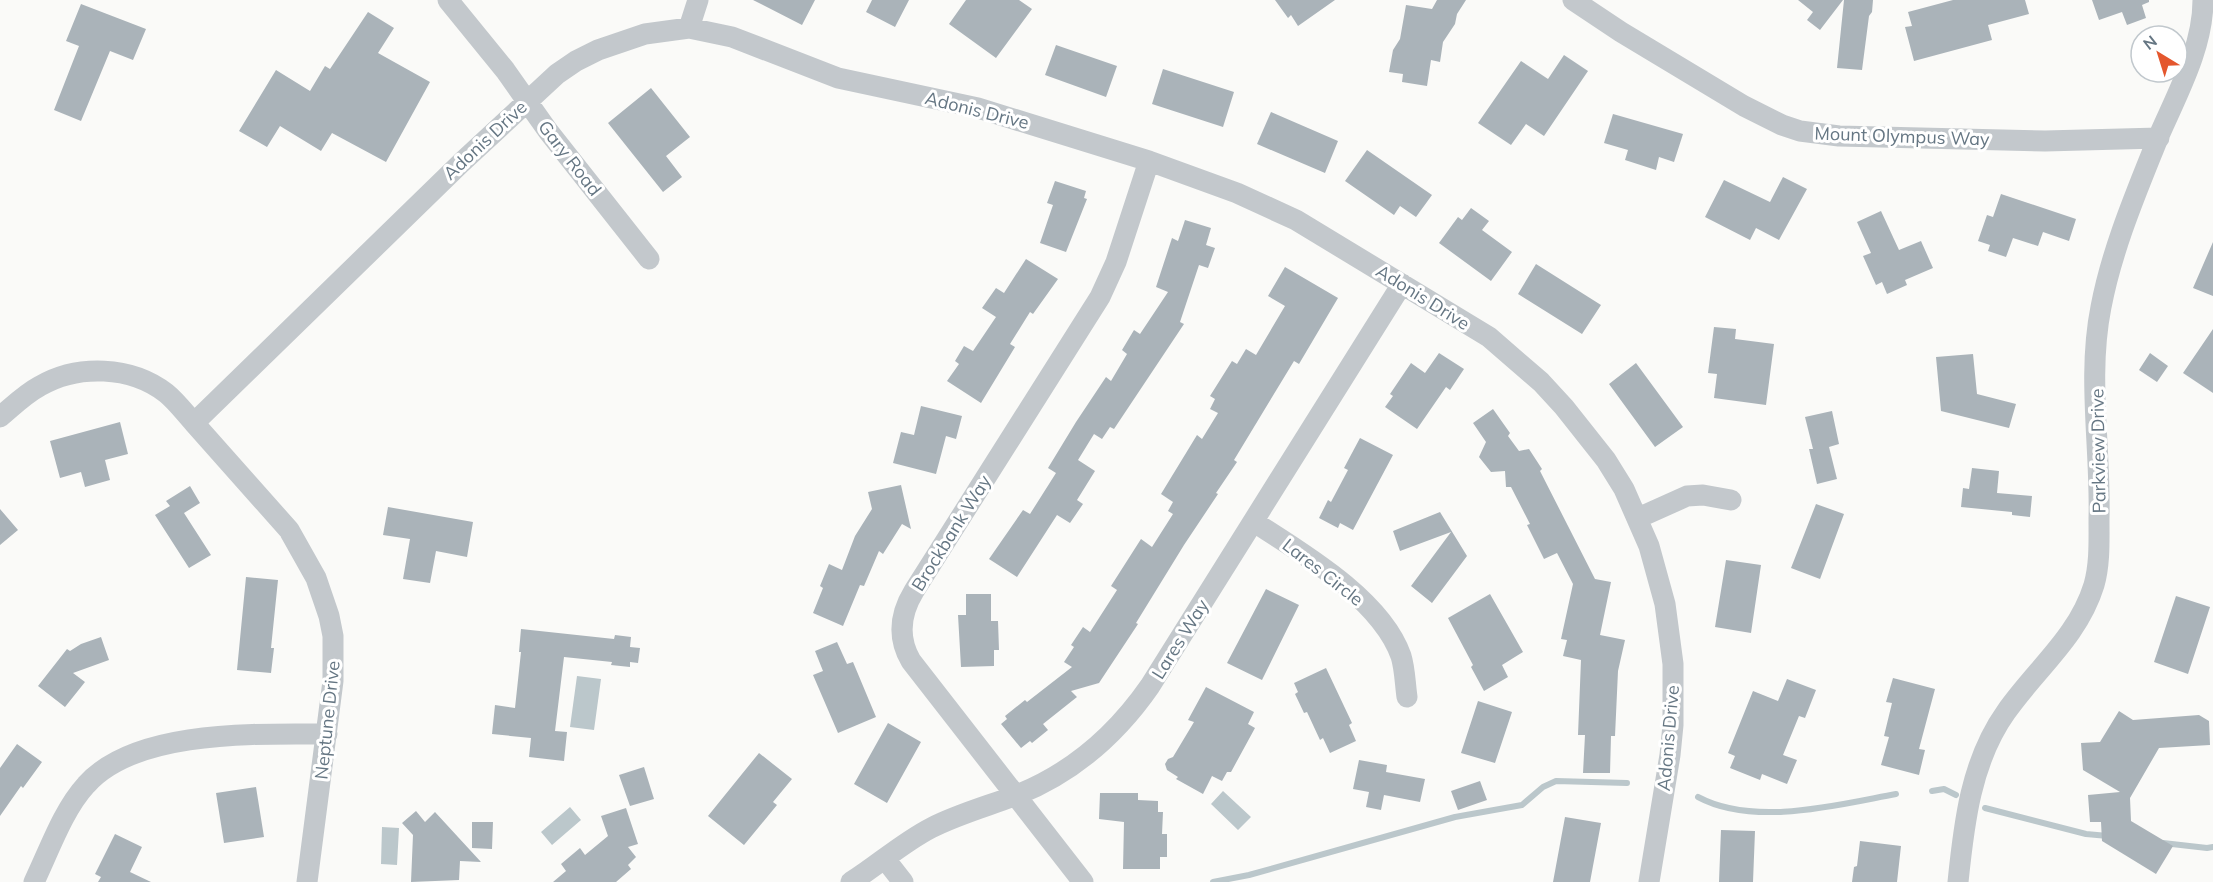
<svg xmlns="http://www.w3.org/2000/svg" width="2213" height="882" font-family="Mulish,sans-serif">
	<rect width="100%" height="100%" fill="#fafaf8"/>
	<path fill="#bbc7cb" d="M577,676L601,679L594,730L570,727Z
		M1223,791L1251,817L1238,830L1211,804Z
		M570,807L581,820L552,845L541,832Z
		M382,827L399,828L397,865L381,864Z"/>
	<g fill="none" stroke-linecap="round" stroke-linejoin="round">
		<path stroke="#bbc7cb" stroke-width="6" d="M1932,791L1944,789L1956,795
			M1698,797C1754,827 1837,805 1896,794
			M1985,808L2086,834L2108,836
			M2163,843L2207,848L2213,847
			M1213,882L1249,875L1455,817L1522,805L1543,787L1556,781L1627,783"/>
	</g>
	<path fill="#aab3b9" d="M753,0H815L802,25Z
		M872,0H909L895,27L866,12Z
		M966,0H1019L1032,9L996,58L949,24Z
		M1275,0H1335L1298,26L1291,15L1288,18Z
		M1437,0H1466L1457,14L1455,24L1443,42L1440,62L1431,60L1427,86L1402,82L1403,74L1389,72L1393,50L1400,39L1406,5L1432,9Z
		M1798,0H1843L1820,30L1807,20L1813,12Z
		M1844,0H1873L1872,12L1869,16L1862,70L1837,68Z
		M1953,0H2025L2029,14L1988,25L1992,40L1914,61L1905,27L1912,26L1908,12Z
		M2092,0H2149V2L2142,5L2146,18L2127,25L2122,12L2099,20Z
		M81,4L146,29L133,60L110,51L81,121L54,110L79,46L66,41Z
		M368,12L394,28L378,53L430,82L386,162L332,133L321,151L280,126L267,147L239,131L276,70L310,91L325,66L330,69Z
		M1056,45L1117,66L1106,97L1045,75Z
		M1564,55L1588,71L1544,136L1526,124L1511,145L1478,123L1521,61L1548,79Z
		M1163,69L1234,92L1223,127L1152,104Z
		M651,88L690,137L666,156L682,177L663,192L608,123Z
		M1271,112L1338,141L1325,173L1257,144Z
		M1613,114L1683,134L1674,162L1659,157L1656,170L1625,160L1628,150L1604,143Z
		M1367,150L1432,195L1416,217L1400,206L1394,215L1345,181Z
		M1783,177L1807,189L1779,240L1756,228L1750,240L1705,217L1724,180L1770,202Z
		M1055,181L1086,191L1084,198L1087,199L1066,252L1040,243L1053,205L1047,203Z
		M2001,194L2076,219L2069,241L2043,232L2038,246L2013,238L2006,257L1988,251L1990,245L1978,241L1987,215L1993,217Z
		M1471,208L1489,221L1482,230L1512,252L1491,281L1439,243L1458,217L1462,220Z
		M1881,211L1899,250L1921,241L1933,268L1905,280L1907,285L1887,294L1882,282L1876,285L1863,256L1871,253L1857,222Z
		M1185,220L1211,228L1206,245L1215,248L1208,268L1199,265L1180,322L1184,324L1114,429L1110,427L1102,439L1094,434L1078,460L1095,471L1077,500L1083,504L1070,523L1057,515L1017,577L989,559L1023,510L1030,514L1056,473L1048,468L1076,422L1106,377L1111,381L1127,354L1122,350L1134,330L1140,334L1168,292L1156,287L1172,238L1178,241Z
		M2213,242V296L2193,288Z
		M1026,259L1058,279L1033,314L1030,312L1010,344L1015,347L981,403L947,381L959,364L955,361L964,346L973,351L996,317L982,308L996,288L1004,293Z
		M1536,264L1601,305L1582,334L1518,294Z
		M1285,267L1338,298L1299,364L1294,361L1234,460L1237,462L1216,493L1218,494L1184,545L1136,623L1138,624L1099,683L1071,691L1077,697L1043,724L1048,730L1032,743L1030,741L1021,748L1001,724L1007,719L1005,716L1025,700L1027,702L1072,667L1064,662L1074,647L1071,645L1083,627L1090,632L1117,590L1111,586L1141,539L1152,547L1173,514L1168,511L1173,502L1161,494L1197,435L1202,439L1218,413L1210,409L1215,399L1210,396L1232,361L1237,364L1246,349L1256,355L1285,306L1268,296Z
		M1714,327L1736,329L1735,339L1774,344L1766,405L1714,398L1717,374L1708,373Z
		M2213,329V393L2183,373Z
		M1439,353L1464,369L1450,390L1446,387L1417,429L1385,407L1393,396L1390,394L1411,363L1425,373Z
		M2150,353L2168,366L2157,382L2139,370Z
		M1973,354L1977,394L2016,404L2009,428L1941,411L1936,357Z
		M1636,363L1683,427L1655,447L1609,384Z
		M921,406L962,416L956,439L946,436L936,474L893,463L901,432L914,435Z
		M1493,409L1510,433L1508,436L1519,451L1529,449L1542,469L1540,471L1595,579L1611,582L1600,635L1625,640L1618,671L1615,736H1611L1610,773H1583L1585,735H1578L1581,660L1563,656L1567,640L1561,639L1573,584L1557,553L1544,559L1527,525L1530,524L1511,487H1506L1505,471L1491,472L1479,457L1486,442L1473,423Z
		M1832,411L1839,444L1829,447L1837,479L1817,484L1809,449H1813L1805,417Z
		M120,422L128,454L105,460L110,480L85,487L81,472L60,478L50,441Z
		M1360,438L1393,455L1353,530L1340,523L1338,528L1319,518L1328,500L1331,502L1348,470L1344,468Z
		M1972,468L1999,471L1997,493L2032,496L2030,517L2012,515V512L1961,507L1963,488L1969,489Z
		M901,485L911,529L902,524L883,554L879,551L864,586L860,585L843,626L813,613L823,588L820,586L829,564L842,570L855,536L872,509L868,492Z
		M190,486L200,503L184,513L211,555L189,568L155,515L170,506L166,501Z
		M1816,504L1844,514L1820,579L1791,568Z
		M388,507L473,522L467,557L436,551L430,583L403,579L410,539L383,535Z
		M0,509L18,530L0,545Z
		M1440,512L1467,556L1432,603L1411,586L1451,532L1400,551L1393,531Z
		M1726,560L1761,565L1751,633L1715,627Z
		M246,577L278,580L271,648H274L271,673L237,670Z
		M1266,589L1299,605L1262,680L1227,663Z
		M966,594H991V621H998L999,650H994V666L961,667L958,615H966Z
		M1490,594L1523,652L1502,665L1508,677L1484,691L1471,667L1473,665L1448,618Z
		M2176,596L2210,607L2188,674L2154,662Z
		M521,629L614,639L615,635L631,637L630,647L640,648L638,663L630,662V667L611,665L612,662L564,657L555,731L567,732L564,761L529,757L531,738L492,734L495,705L515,708L521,652H519Z
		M101,637L109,660L73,673L85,682L65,707L38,686L67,649L70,651L81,644Z
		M837,642L847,664L853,662L876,717L838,733L813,675L823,671L815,651Z
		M1326,668L1352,723L1349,725L1356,741L1330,753L1323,738L1320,740L1307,712L1304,713L1295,694L1298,692L1294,683Z
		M1893,678L1935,689L1919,749L1925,750L1919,775L1881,765L1889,737L1884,736L1892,703L1886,702Z
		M1787,679L1816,690L1805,718L1799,716L1783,755L1797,760L1787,784L1762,774L1760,780L1730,768L1735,756L1728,753L1753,691L1778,701Z
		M1206,687L1254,712L1248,724L1255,728L1231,772H1227L1222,781L1212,776L1203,794L1176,779L1178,777L1167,770L1165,764L1168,759L1173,757L1194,722L1188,720Z
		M1478,701L1512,712L1495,763L1461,753Z
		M2119,711L2133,720L2199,715L2209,721L2210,745L2159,748L2130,798L2131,821L2173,846L2156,874L2102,841L2101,822H2090L2088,795L2120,792L2083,770L2081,743L2100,742Z
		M888,723L921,742L887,803L854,784Z
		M17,744L42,762L23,788L21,786L0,816V768Z
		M759,753L792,779L773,802L777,805L744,845L708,816Z
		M1359,760L1387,765L1386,772L1425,779L1420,802L1384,795L1381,810L1366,807L1369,792L1353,789Z
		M644,767L654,799L630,806L619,775Z
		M1480,781L1487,800L1458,810L1451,791Z
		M256,787L264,837L224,843L216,793Z
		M1100,793H1138V800L1158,801V812H1163L1162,834H1167V857H1160V869H1123L1124,822L1099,819Z
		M626,808L638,844L628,847L636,857L628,865L631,869L616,882H553L566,871L561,864L580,848L585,855L608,836L601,816Z
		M416,811L425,822L435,812L481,862L460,861L459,880L411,882L413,835L402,823Z
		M1565,817L1601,823L1590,882H1553Z
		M472,822H493L492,849L472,848Z
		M1721,830L1755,831L1753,882H1719Z
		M115,834L142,847L130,872L151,882H98L101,877L95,874Z
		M1860,841L1901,846L1897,882H1852L1854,867L1857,866Z"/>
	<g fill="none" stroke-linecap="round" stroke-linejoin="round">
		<path stroke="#c3c8cc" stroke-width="21" d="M448,0L505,70L548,131L649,259
			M1573,0L1621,32L1744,106L1782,125L1800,131L1839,136L2045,141L2159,138
			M689,28L698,0
			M0,417C13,406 25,394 40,386C78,364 131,366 166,393C176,401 185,413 194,423L461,163L557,74L576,61L598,50L645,34L689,28L732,37L838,78L978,108L1149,161L1237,193L1296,220L1489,337L1541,382L1564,407L1606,460L1624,489L1649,546L1665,604L1673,664V725L1670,755L1649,882
			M194,423L289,530L316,578L329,616L333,636V681L307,882
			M1638,518L1687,496L1703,495L1731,500
			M1254,522C1302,553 1381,599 1401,656C1405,669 1405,683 1407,697
			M885,859L903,882
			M34,882C49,851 63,810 86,785C135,729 258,734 327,734
			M851,882C878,865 902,843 931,828C958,814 988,806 1017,795C1072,773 1116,735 1150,686L1402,284
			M1083,882L911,661C897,637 900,614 914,591L1100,297L1116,262L1149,161
			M1958,882C1964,823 1971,761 2006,712C2036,669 2078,637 2094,585C2100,564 2099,541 2099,519C2101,449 2087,377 2101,307C2112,249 2136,193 2158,138C2177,94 2203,48 2203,0"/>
	</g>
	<g text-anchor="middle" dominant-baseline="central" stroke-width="6" stroke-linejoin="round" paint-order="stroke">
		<g font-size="18" fill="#657683" stroke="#fff">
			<text transform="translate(977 110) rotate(14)">Adonis Drive</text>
			<text transform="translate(1902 136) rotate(2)">Mount Olympus Way</text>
			<text transform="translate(485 140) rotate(-43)">Adonis Drive</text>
			<text transform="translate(570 158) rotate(52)">Gary Road</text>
			<text transform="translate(1423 297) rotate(32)">Adonis Drive</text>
			<text transform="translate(2098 451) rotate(-91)">Parkview Drive</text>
			<text transform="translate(951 533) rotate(-58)">Brockbank Way</text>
			<text transform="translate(1323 572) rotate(38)">Lares Circle</text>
			<text transform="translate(1180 639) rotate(-58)">Lares Way</text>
			<text transform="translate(327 720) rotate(-84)">Neptune Drive</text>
			<text transform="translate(1668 738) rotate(-85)">Adonis Drive</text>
		</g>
	</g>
	<g transform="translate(2159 54) rotate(322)"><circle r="28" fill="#ffffff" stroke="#c1c8cd" stroke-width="1.5"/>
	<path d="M0-4.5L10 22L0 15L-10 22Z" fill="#e4572e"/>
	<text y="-9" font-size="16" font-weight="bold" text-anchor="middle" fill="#657683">N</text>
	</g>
</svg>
